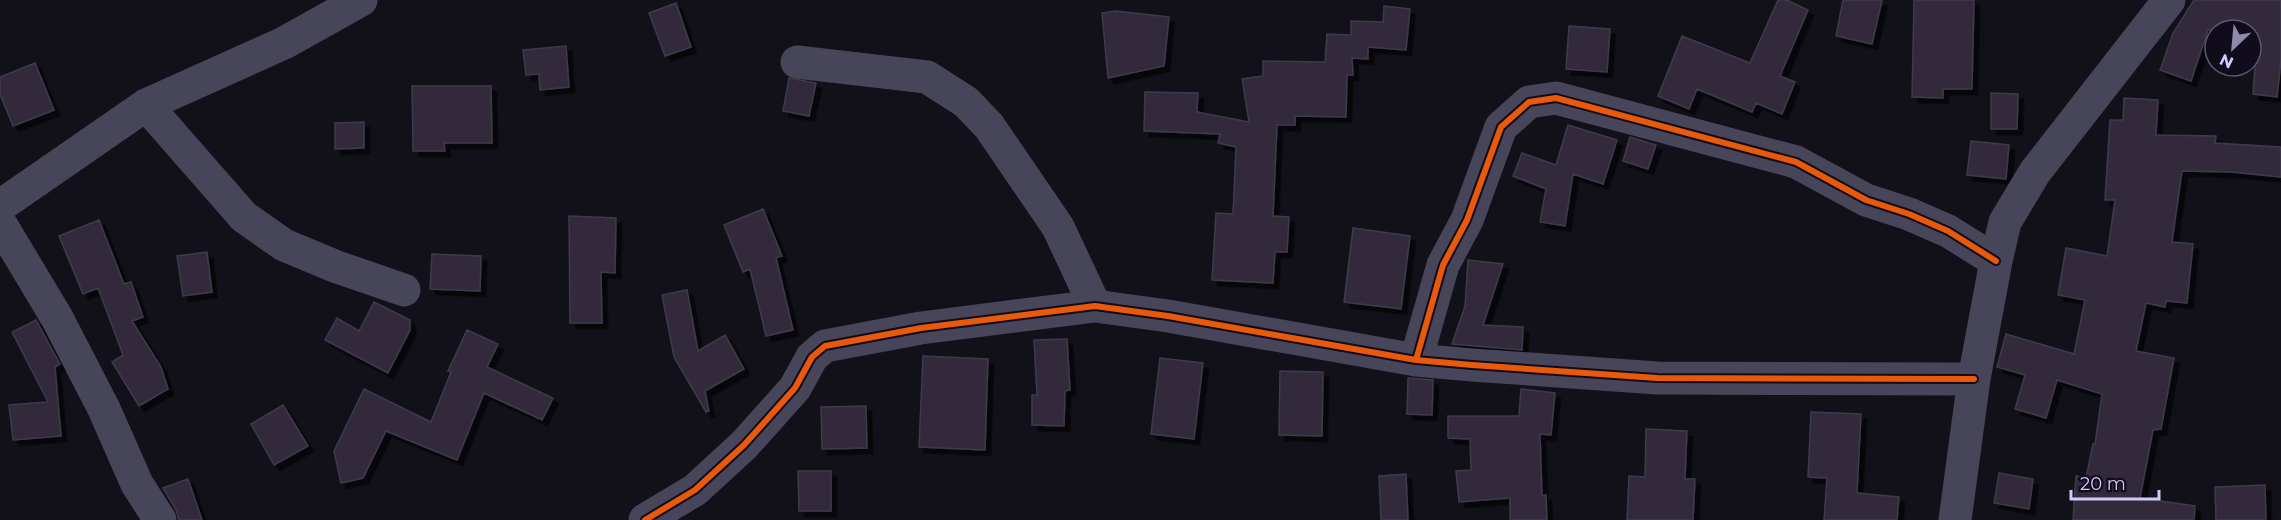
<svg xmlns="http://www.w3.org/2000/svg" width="2281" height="520" font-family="Montserrat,sans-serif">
	<defs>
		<filter id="shadow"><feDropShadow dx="5.5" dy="5.5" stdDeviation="0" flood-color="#0009"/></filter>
	</defs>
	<rect width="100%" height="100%" fill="#121018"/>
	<path fill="#302c3b" stroke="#3e3a4c" stroke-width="1.5" filter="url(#shadow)" d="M1778,0H1787L1808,10L1780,76L1795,82L1782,114L1756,103L1752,112L1697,89L1689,109L1658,96L1682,36L1750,63Z
		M1843,0H1882L1872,44L1836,36Z
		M1914,0H1974L1972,89H1943V98L1912,97Z
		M2194,0H2281V60L2277,97L2253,94L2256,52L2251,51V30H2208L2191,81L2160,70L2173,33Z
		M676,3L691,47L665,56L649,13Z
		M1384,6L1410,9L1406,50L1368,47V59L1352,58L1353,75H1347L1346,117L1295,116V125H1277L1273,216L1289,217L1287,252H1275L1273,283L1212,280L1216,213L1233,214L1236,147L1218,143L1220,134L1144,131L1145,92L1198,93L1197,112L1249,122L1242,79L1263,76V61L1325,62L1327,34L1351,35V21L1383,22Z
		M1116,11L1169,17L1164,66L1108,78L1102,13Z
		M1569,26L1610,29L1607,72L1566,69Z
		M566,46L569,87L540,90L539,74L526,75L523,50Z
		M35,63L54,110L13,126L0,94V77Z
		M789,78L816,83L809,116L783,111Z
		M412,86H491L492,143H444L445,151H413Z
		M1991,93L2018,94L2017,129H1991Z
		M2124,98L2158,100L2156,135L2216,136L2215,143L2281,147V177L2231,172L2182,171L2172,242L2193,244L2187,303L2166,301L2165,307L2146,303L2136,351L2174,358L2161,429L2153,430L2140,498L2195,506L2194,520H2073L2076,476L2086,478L2093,444H2095L2102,394L2057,380L2046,418L2015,409L2025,375L1997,367L2006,334L2074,354L2085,300L2058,295L2066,248L2107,256L2115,200H2105L2110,120H2123Z
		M364,122V148L335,149V123Z
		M1568,125L1617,140L1603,184L1573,174L1565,226L1540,222L1546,189L1513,176L1522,153L1556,165Z
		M1630,137L1656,145L1648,169L1623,161Z
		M1971,141L2009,145L2006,179L1967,175Z
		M763,209L782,256L776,258L793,330L766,336L750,269L743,272L724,225Z
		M569,216L616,218L615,273L601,272L602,323H570Z
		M99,220L124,284L131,282L143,317L132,321L161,367L168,389L139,406L112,362L123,355L98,288L83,294L59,236Z
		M1353,228L1410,236L1401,309L1344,302Z
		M207,252L212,292L183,296L177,256Z
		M432,254L481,256L480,291L430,289Z
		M1468,260L1503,264L1483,325L1523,327L1522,350L1452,344L1465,306Z
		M687,290L698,351L725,335L744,369L705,391L709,411L706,412L674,357L662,295Z
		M374,302L410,320V330L388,373L325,340L337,318L359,331Z
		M36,320L60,364L55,367L61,436L13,440L9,405L48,402L12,332Z
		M467,330L498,344L487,367L553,398L542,420L484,393L457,460L386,431L363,478L341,483L334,451L364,389L431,422L451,372L448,371Z
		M1067,339L1070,390L1065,391L1064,426L1032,425V395H1037L1034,340Z
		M923,356L988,359L985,450L919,447Z
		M1160,358L1203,363L1194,439L1151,434Z
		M1280,371L1323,372L1322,436L1279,435Z
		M1408,378L1433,380L1432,415L1407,414Z
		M1521,389L1555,393L1551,435L1540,434L1542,496L1546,495L1547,520H1510V498L1459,502L1456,471L1471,470L1470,439L1448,438V416H1519Z
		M283,405L308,446L274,465L251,424Z
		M866,406L867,448L822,449L821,407Z
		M1811,412L1861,414L1857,493L1899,497L1897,520H1824L1827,478L1808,477Z
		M1646,429L1687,431L1685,479H1695L1693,520H1627L1629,476L1645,477Z
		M798,471H831V511H799Z
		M1999,473L2033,479L2029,509L1994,503Z
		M1406,474L1408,520H1381L1379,476Z
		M188,479L202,520H179L176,510L163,488Z
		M2265,485L2266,520H2216L2215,487Z"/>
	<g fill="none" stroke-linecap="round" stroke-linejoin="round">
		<path stroke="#474559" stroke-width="33" d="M797,62L927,77L966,102L989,126L1058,227L1095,306
			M146,105L244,217L284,245L337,267L404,290
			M0,206L146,105L284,43L361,0
			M0,223L57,318L104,409L137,484L160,520
			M1416,360L1443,265L1467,220L1501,127L1529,102L1556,98L1796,162L1866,200L1909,214L1948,231L1996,261
			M645,520L695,490L744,445L795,388L812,357L825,346L921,328L1095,306L1168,316L1416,360L1472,365L1657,378L1974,379
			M1955,520L1974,379L1996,261L2005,222L2035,172L2169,0"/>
		<defs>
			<path id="cycleway" d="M1416,360L1443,265L1467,220L1501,127L1529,102L1556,98L1796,162L1866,200L1909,214L1948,231L1996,261
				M645,520L695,490L744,445L795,388L812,357L825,346L921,328L1095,306L1168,316L1416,360L1472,365L1657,378L1974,379"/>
		</defs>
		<use href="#cycleway" stroke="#100c1c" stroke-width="10"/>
		<use href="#cycleway" stroke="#e8590c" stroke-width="6"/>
	</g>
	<g transform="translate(2233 48) rotate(206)"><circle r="28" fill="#100c1c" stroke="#5e5876" stroke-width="1.5"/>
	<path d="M0-4.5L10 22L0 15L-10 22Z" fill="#8f89ac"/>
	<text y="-9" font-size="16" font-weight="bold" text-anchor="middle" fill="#d2cafc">N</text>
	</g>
	<path d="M2071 490v9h88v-9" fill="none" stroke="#d2cafc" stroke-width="3"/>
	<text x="2080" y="490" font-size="18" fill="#d2cafc" stroke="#100c1c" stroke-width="4.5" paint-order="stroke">20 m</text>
</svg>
